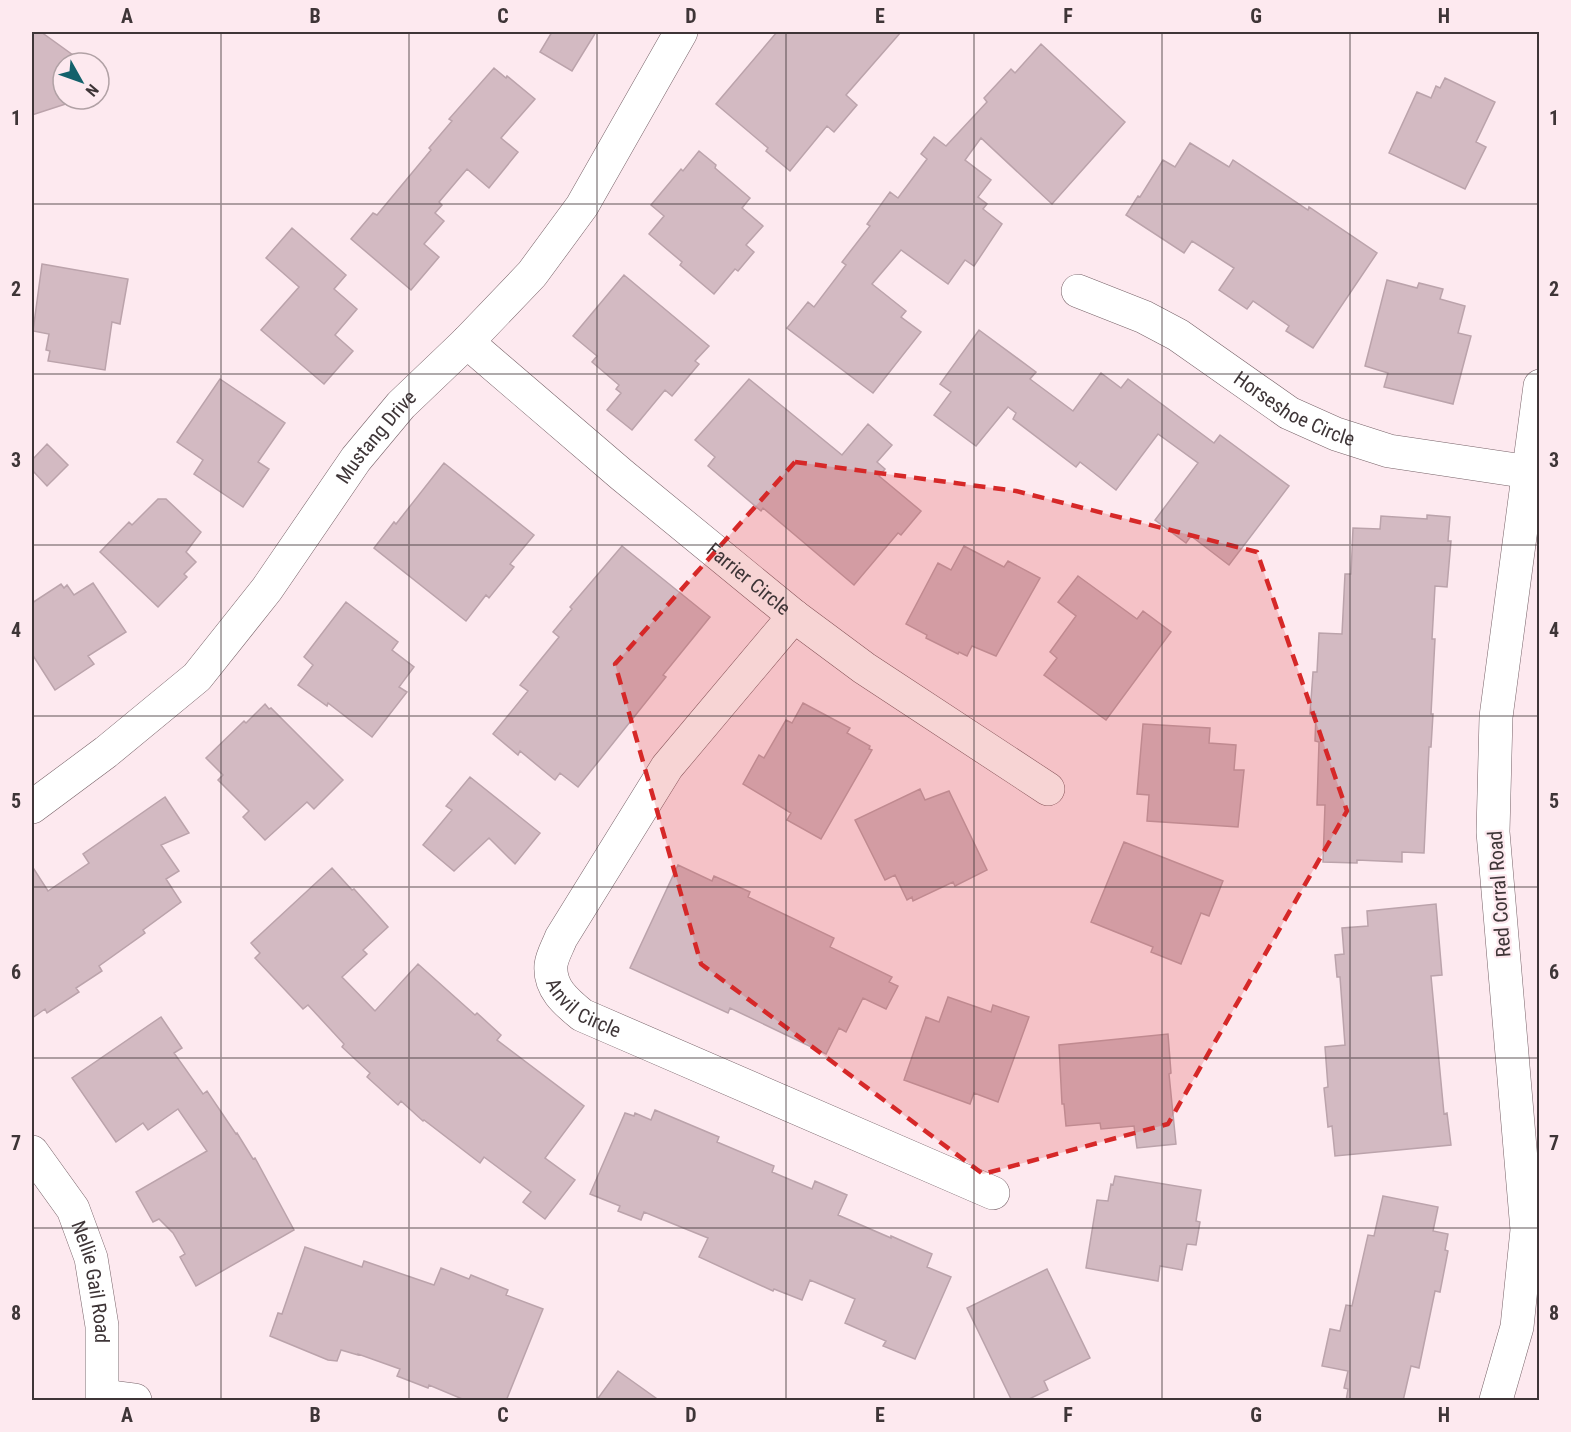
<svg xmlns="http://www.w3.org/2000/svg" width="1571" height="1432" font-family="'Roboto Condensed',sans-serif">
	<rect width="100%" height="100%" fill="#fde9ef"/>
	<path fill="#d3bac2" stroke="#bba3ab" stroke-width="1.5" d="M32,32H41L84,63H63V99H81L32,115Z
		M552,32H596L572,71L540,52Z
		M777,32H901L846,95L857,105L834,132L827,126L790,171L766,151L768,148L716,104Z
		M1041,44L1125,122L1052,204L981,138L965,160L991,180L978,197L987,204L983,209L1002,224L974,266L965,260L948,284L901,250L872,284L906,311L901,317L921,332L873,393L787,328L808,302L814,307L846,265L842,262L870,226L867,224L890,192L898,198L927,159L921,154L934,137L946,146L987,102L984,98L1011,69L1015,73Z
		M494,68L506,78L507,76L535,99L501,138L518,152L489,188L467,169L439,202L442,205L435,213L444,221L424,244L439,257L411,290L351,239L373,213L377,215L431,150L429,148L452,121L449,119Z
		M1445,78L1495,102L1476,142L1486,147L1465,189L1389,153L1417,92L1431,98L1436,86L1440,88Z
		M1190,143L1229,167L1233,160L1308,210L1309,207L1377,253L1313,348L1286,331L1289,326L1253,301L1247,309L1219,290L1234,268L1192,241L1184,253L1126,215L1138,196L1140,197L1163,160L1175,167Z
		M699,151L716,165L715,168L750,198L742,208L763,226L746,245L754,252L738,271L735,269L714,294L680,265L682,262L649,234L664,216L651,205L681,169L683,171Z
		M292,228L346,275L334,289L357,309L335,335L353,351L324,384L261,330L299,287L266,258Z
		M42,264L128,279L120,324L112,322L105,370L48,361L50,351L46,350L49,334L33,331Z
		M624,275L709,346L695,361L699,364L672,396L665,390L632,430L607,410L621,393L616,389L619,385L592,362L597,356L573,336Z
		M1387,280L1417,288L1419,283L1443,289L1440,299L1465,306L1458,333L1471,336L1453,404L1384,387L1388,373L1365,366Z
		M979,330L1036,372L1030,379L1073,411L1101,373L1121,388L1128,379L1214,443L1220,435L1289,486L1229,565L1191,536L1186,543L1155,520L1198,463L1158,434L1116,490L1080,462L1076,467L1013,419L1016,413L1008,407L976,446L934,415L951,392L940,384Z
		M220,379L285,423L258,462L269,469L243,507L194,474L203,460L177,442Z
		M749,379L842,455L868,424L892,445L877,462L885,469L879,476L921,511L901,535L898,533L854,585L763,508L761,511L708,466L715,457L695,440Z
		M47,444L68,465L47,486L32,470V460Z
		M444,463L534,535L510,564L514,567L489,598L486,595L466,621L374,548L394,522L396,524Z
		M158,499H166L201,532L186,552L196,562L184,574L187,577L158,607L100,552L129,522L132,525Z
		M1427,515L1450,517L1448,541H1451L1447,587L1435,586L1432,639H1435L1431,714H1433L1431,747H1429L1424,853L1402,852V862L1357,860V863L1323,862L1325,805H1317L1319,742L1315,741L1316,714H1310L1313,672H1317L1319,633L1342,634L1345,574H1351L1353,528L1380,529L1381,516L1427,519Z
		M622,546L710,617L663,675L666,677L578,787L560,773L555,780L520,751L518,755L493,734L528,691L520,685L559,637L553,632L572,609L570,607Z
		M964,546L1004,567L1008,561L1040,578L996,656L972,646L967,656L959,652L958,654L926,638L927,635L906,624L938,563L951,570Z
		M1078,576L1137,619L1143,611L1171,632L1106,720L1044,675L1057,658L1050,652L1076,616L1058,602Z
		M93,583L126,632L88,656L94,664L55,690L32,654V603L61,584L64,588L67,585L74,595Z
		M346,602L398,642L392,650L414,667L399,687L407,692L372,737L328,703L327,706L298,685L313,665L304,657Z
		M803,703L850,728L847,733L870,746L869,749L872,750L821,839L787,820L791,813L743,784L759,755L764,758L786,720L792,723Z
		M265,704L269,709L271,708L343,780L314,809L307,802L265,840L243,817L249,811L218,780L223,775L206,758L244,721L246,723Z
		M1143,724L1210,728L1209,743L1236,745L1234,770H1244L1238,827L1147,821L1149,795L1137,794Z
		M470,777L540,833L515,864L489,838L454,871L423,845L452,810L446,806Z
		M920,789L925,800L949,791L987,870L955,886L953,882L913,901L912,897L907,900L895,875L885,880L855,820Z
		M165,797L189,833L161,845L179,871L166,879L181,902L143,930L145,933L99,966L102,971L76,988L79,992L47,1013L45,1009L32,1018V866L48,891L89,863L83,854Z
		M1124,842L1223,881L1209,916L1201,913L1181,964L1151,952L1153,947L1091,922Z
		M678,865L712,881L714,876L750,892L748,897L834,938L830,947L892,977L889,982L898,986L886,1009L863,998L846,1032L839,1028L826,1054L730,1008L728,1013L630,968Z
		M332,868L352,890L354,889L388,927L363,950L367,954L342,977L375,1011L418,964L475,1015L477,1013L501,1035L497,1040L584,1106L545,1158L575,1180L545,1219L523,1202L531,1192L484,1157L480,1163L424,1120L423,1121L401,1101L398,1105L367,1077L370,1073L342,1047L344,1044L308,1005L303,1009L255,958L260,953L251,943Z
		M1436,904L1442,975L1431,976L1444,1114L1447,1113L1451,1145L1335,1156L1332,1126L1328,1127L1324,1088L1328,1087L1325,1047L1345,1045L1340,977H1337L1335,955L1344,954L1342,928L1368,926L1367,911Z
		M948,997L991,1012L993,1005L1029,1017L998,1102L974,1093L970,1104L904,1080L926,1017L939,1022Z
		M161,1017L182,1048L174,1053L203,1094L207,1091L236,1134L237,1133L253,1159L255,1158L294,1230L196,1286L180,1257L185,1254L173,1233L159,1219L153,1222L136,1192L207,1151L178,1109L148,1130L143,1123L116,1142L72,1078Z
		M1168,1034L1171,1073L1169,1074L1176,1144L1137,1148L1134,1126L1101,1129L1100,1123L1066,1126L1064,1104H1062L1059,1045Z
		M655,1110L719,1137L717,1142L774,1166L772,1172L812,1189L815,1181L847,1195L838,1215L891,1238V1236L932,1254L927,1267L951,1277L915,1359L883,1346L886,1341L845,1323L855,1299L810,1280L802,1300L774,1289L773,1291L699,1257L708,1238L644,1212L641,1220L618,1211L620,1206L590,1194L625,1113L634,1116L635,1113L651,1120Z
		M1115,1176L1201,1190L1196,1221L1200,1222L1196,1245L1187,1244L1182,1270L1160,1266L1158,1281L1086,1268L1097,1200L1108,1201L1111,1184L1113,1185Z
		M1383,1196L1438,1207L1433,1231L1448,1234L1445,1250L1448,1251L1440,1292L1435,1291L1419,1368L1411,1366L1403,1401H1346L1348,1389L1344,1388L1348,1371L1322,1366L1330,1329L1340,1331L1346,1305L1352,1306L1368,1235L1374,1236Z
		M305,1247L362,1267L364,1261L434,1285L441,1268L469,1279L471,1275L508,1290L506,1295L543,1309L506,1401H467L429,1385L428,1388L397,1376L400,1369L358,1354V1355L341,1350L337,1361L328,1360L270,1336L278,1313L282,1314Z
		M1047,1269L1090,1358L1044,1381L1048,1390L1025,1401H1012L967,1308Z
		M618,1371L660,1401H596Z"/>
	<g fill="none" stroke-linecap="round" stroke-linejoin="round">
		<defs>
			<g id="minor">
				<path id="s1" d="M1078,291L1144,317L1178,335L1289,413L1336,434L1389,451L1529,472"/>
				<path id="s2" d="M467,342L622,475L794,616L864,668L1048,789"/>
				<path id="s3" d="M794,616L667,767L561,938C558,946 552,956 551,965C549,988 566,1002 582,1015L993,1193"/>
				<path id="s4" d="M32,807L106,752L197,677L267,589L356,459L401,405L467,342L532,274L582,206L681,32"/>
				<path id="s5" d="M32,1152L73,1209L91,1258L102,1326V1400"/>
				<path d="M104,1396L135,1400"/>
				<path d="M1496,1400L1517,1327L1527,1230L1493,832L1496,717L1540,386"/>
			</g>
		</defs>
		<use href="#minor" stroke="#776268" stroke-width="34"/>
		<use href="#minor" stroke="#fff" stroke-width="33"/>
	</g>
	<path fill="#d62828" fill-opacity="0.2" stroke="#d62828" stroke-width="4.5" stroke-dasharray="12 8" stroke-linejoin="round" d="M795,462L1016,491L1257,552L1347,811L1168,1124L983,1174L701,964L615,664Z"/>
	<path fill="none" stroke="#3e3537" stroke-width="1.5" stroke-opacity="0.55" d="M221,32V1400M409,32V1400M597,32V1400M786,32V1400M974,32V1400M1162,32V1400M1350,32V1400M32,204H1540M32,374H1540M32,545H1540M32,716H1540M32,887H1540M32,1058H1540M32,1228H1540"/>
	<g text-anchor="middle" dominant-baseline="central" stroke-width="4.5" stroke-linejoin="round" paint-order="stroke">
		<g font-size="20" fill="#3e3537" stroke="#fde9ef">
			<text stroke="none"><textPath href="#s1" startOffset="248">Horseshoe Circle</textPath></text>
			<text stroke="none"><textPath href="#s4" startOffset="510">Mustang Drive</textPath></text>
			<text stroke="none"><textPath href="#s2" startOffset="368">Farrier Circle</textPath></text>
			<text transform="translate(1499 894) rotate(-94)">Red Corral Road</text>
			<text stroke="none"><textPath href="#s3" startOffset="486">Anvil Circle</textPath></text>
			<text stroke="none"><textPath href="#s5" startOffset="146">Nellie Gail Road</textPath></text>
		</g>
	</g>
	<rect width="1571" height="1432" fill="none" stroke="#fde9ef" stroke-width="66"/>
	<g transform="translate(81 81) rotate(130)"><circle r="28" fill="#fde9ef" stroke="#b1a1a5" stroke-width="1.5"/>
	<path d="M0-4.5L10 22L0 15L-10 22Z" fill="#13616b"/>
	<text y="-9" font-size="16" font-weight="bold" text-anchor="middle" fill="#3e3537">N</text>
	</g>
	<rect x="33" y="33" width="1505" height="1366" fill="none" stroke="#3e3537" stroke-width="2"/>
	<g font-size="20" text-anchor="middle" font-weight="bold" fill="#3e3537">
		<text x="127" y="23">A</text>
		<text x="315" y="23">B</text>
		<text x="503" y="23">C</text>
		<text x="691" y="23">D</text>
		<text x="880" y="23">E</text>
		<text x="1068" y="23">F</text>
		<text x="1256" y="23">G</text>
		<text x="1444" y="23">H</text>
		<text x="16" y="125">1</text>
		<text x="1554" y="125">1</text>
		<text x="16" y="296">2</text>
		<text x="1554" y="296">2</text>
		<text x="16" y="467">3</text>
		<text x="1554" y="467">3</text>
		<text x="16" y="637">4</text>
		<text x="1554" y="637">4</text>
		<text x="16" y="808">5</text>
		<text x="1554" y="808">5</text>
		<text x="16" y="979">6</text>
		<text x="1554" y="979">6</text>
		<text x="16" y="1150">7</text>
		<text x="1554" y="1150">7</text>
		<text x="16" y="1320">8</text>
		<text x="1554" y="1320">8</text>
		<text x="127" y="1422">A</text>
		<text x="315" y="1422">B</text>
		<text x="503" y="1422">C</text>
		<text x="691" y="1422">D</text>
		<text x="880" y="1422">E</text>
		<text x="1068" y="1422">F</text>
		<text x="1256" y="1422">G</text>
		<text x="1444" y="1422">H</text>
	</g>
</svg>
